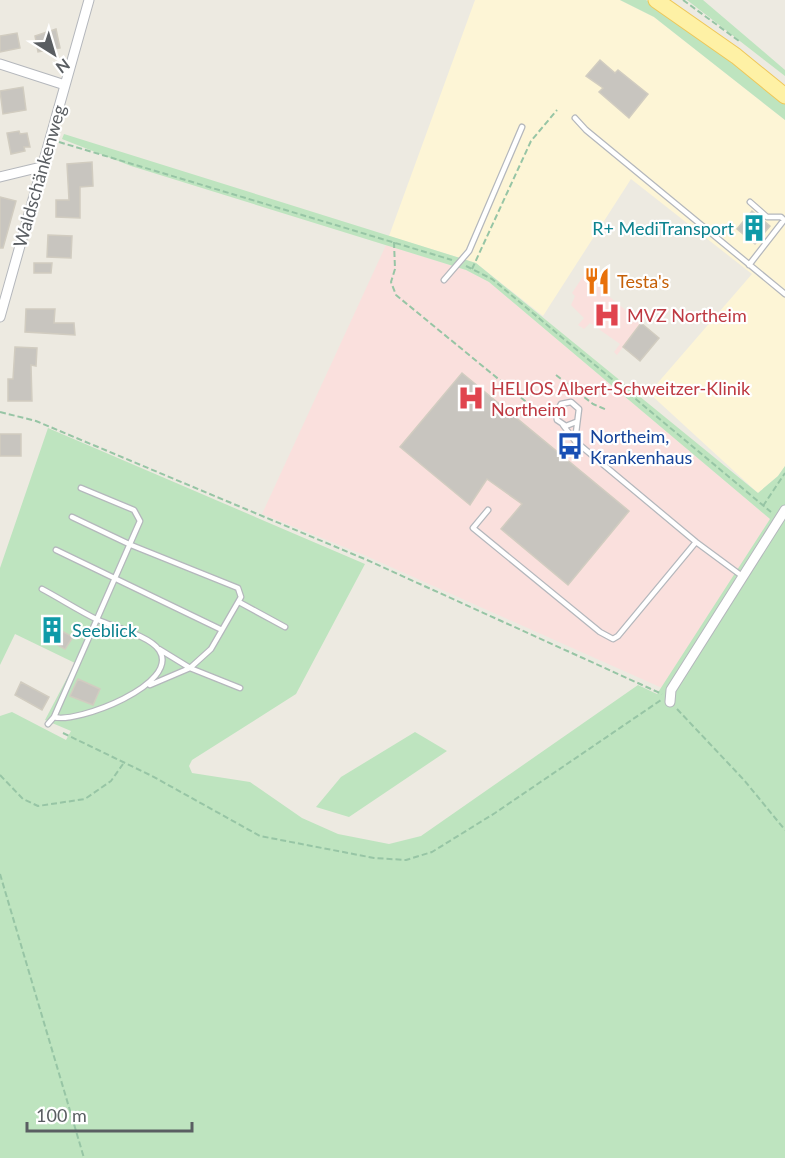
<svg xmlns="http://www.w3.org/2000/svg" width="785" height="1158" font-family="Lato,sans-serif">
	<rect width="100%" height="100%" fill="#edeae1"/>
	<path fill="#fdf5d6" d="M475,0H620L654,17L785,120V466L778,476L758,493L649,393L752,274L631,179L543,316L476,263L389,236Z"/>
	<path fill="#fae0dd" d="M386,245L466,270L489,282L770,519L662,688L364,555L262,514Z
		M588,269L604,281L599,288L641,323L617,355L614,352L620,344L590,323L584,329L578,325L584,318L571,305L575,296L572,293Z"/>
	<path fill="#bee4bf" d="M620,0H646L667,13L753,76L785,104V120L654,17Z
		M687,0H703L785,70V76Z
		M64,134L476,263L758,493L778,476L785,466V1158H0V716L12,712L66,740L71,731L45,720L75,663L15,634L0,665V568L48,428L365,564L296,694L192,760L189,766L192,773L250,782L302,818L338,834L389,844L421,836L638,685L657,694L770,519L489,282L466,270L131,166L62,139Z
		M415,732L447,751L349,817L316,807L341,777Z"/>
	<path fill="#c8c5bf" stroke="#d1ccc0" stroke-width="1.5" d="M56,29L60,48L38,52L35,36Z
		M17,33L20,48L0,52V36Z
		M600,60L615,73L618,70L648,94L629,118L599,92L603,88L586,76Z
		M23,87L26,110L3,114L0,91Z
		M19,131L20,134L27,133L30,147H24L25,151L11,154L7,133Z
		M92,162L93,186L80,187V218L56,217V200H69L67,164Z
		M0,197L16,201L3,248H0Z
		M752,211L770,226L755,244L737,229Z
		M48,235L72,236L71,258L47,257Z
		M34,263H52L51,273H34Z
		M26,309H55L54,323H74L75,335L25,332Z
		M641,323L659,338L640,361L623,347Z
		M15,347L37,348L36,366L31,365L32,401H8V379H13Z
		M462,373L629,511L568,585L501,529L522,504L487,479L470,505L400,447Z
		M0,434H21V456H0Z
		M48,624L73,637L65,649L42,637Z
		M78,679L100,689L93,705L70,696Z
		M21,682L49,697L42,710L15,695Z"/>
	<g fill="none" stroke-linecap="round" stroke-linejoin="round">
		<defs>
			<path id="service" d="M575,118L586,130L785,294
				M749,265L784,220L781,217H767L750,202
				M444,280L469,251L522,127
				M563,425L575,441L696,542L742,576
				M575,441L579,409L571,402L561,404L556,413L557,420L566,426L576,422
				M488,510L473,528L600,632L613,639L618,636L696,542
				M72,517L131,545L238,588L241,597L211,649L190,668L150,685
				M56,550L222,630
				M42,589C61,599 79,611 98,620C114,627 150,636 159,650C182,684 76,724 54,717
				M239,602L285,627
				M159,649L190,668L240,688
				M48,724L54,717L140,521L134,510L81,488"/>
			<path id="minor" d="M0,64L65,85
				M0,177L41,167
				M0,317L89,0
				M670,702L671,690L785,510"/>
			<path id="primary" d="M656,0L736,56L785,96"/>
		</defs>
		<use href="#service" stroke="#b4b7bc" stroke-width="7"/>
		<use href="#minor" stroke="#b4b7bc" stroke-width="11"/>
		<use href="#primary" stroke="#efc758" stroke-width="17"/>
		<path stroke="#97c5a5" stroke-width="2" stroke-dasharray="6 3" stroke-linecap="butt" d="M683,0L739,41
			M59,142L452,260
			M394,242L395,269L391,282L396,295L541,414H550
			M466,266L492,279L771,512
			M472,269L531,141L557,110
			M556,375L593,404L607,410
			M0,412L36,421L367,560L662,694
			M763,506L785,473
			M677,709L744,780L785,830
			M63,733L152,776L260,836L374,858L406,860L432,852L495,813L661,700
			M0,775L23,799L38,806L85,799L111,781L123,764
			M0,874L84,1158"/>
		<use href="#service" stroke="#fff" stroke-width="4.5"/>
		<use href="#minor" stroke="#fff" stroke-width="9"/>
		<use href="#primary" stroke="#fef1a5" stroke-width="15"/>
	</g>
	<defs>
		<symbol id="building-bare" viewBox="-9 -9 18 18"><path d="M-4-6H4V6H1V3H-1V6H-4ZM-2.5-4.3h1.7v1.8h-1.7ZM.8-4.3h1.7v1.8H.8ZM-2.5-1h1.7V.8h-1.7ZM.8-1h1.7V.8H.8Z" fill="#0f9aa8" stroke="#fff" stroke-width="2.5" paint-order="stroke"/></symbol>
		<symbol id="restaurant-bare" viewBox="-9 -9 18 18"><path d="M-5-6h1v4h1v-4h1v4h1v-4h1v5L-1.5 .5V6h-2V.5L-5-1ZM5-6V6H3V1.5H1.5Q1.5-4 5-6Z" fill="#e8710a" stroke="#fff" stroke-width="2.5" paint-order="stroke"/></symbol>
		<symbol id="hospital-bare" viewBox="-9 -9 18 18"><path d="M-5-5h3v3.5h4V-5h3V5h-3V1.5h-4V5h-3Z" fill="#e0444e" stroke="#fff" stroke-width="2.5" paint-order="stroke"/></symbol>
		<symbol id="bus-bare" viewBox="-9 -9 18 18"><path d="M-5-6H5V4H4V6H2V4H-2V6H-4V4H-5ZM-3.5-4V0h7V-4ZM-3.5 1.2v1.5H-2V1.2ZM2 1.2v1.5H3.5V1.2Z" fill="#1a4fb4" stroke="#fff" stroke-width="2.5" paint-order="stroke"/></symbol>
	</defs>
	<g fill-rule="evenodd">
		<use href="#building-bare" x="735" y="209" width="38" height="38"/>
		<use href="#restaurant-bare" x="578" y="262" width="38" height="38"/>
		<use href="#hospital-bare" x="588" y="296" width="38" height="38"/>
		<use href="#hospital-bare" x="452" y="379" width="38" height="38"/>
		<use href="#bus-bare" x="551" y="427" width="38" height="38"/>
		<use href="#building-bare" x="33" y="611" width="38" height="38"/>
	</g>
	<g text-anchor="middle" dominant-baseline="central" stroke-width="4.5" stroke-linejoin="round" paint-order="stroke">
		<g font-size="18" fill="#5a5e62" stroke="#fff">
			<text transform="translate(39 176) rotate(-74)">Waldschänkenweg</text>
		</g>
		<g font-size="18" fill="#0d838f" stroke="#fff" text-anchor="end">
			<text x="734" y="228">R+ MediTransport</text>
			<text x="72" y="630" text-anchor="start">Seeblick</text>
		</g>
		<g font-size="18" fill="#c56008" stroke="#fff" text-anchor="start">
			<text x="617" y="281">Testa's</text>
		</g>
		<g font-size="18" fill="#be3a42" stroke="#fff" text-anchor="start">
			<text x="627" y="315">MVZ Northeim</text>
			<text x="491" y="388">HELIOS Albert-Schweitzer-Klinik<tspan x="491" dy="21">Northeim</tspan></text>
		</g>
		<g font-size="18" fill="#164399" stroke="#fff" text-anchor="start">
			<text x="590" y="436">Northeim,<tspan x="590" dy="21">Krankenhaus</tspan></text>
		</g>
	</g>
	<g transform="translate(54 54) rotate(143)" stroke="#ffffff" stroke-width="4.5" paint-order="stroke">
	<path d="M0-4.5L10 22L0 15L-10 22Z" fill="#5a5e62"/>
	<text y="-9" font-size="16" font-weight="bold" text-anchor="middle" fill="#5a5e62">N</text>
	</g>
	<path d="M27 1122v9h165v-9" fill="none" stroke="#5a5e62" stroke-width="3"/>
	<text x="36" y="1122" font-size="18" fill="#5a5e62" stroke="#ffffff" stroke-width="4.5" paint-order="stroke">100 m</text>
</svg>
